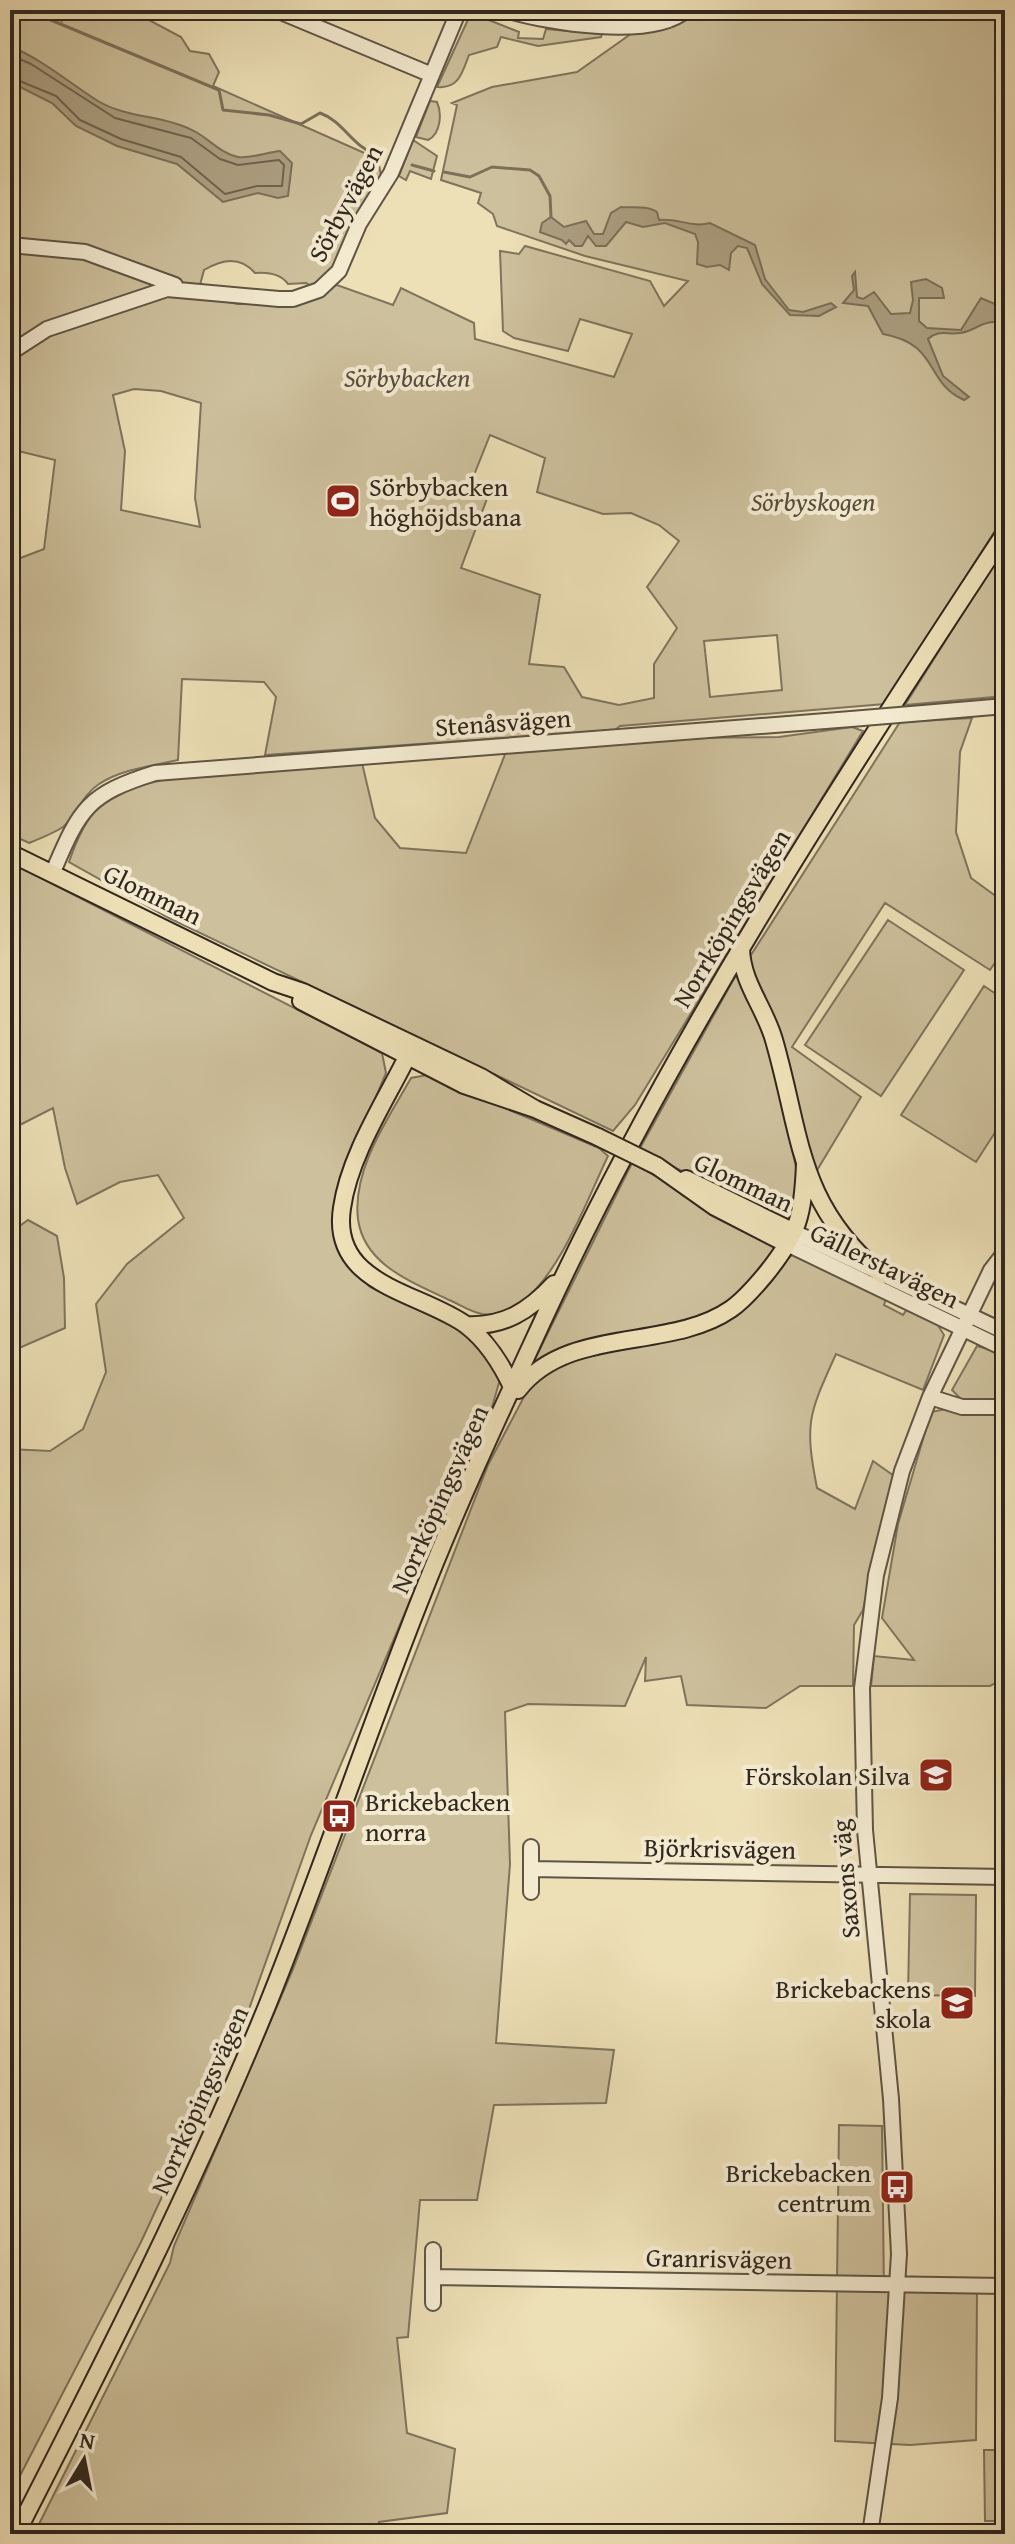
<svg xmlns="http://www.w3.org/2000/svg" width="1015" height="2544" font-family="'Gentium Book Plus',serif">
	<rect width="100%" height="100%" fill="#eddfb6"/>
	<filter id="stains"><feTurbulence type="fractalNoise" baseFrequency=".0025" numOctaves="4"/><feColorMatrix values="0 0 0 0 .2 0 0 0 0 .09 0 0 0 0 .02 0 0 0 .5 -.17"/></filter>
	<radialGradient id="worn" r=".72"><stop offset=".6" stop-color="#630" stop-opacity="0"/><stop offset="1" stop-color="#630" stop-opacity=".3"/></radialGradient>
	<path fill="#cdc09c" stroke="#7e745d" stroke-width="2" fill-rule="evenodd" d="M10,10H47L46,14L62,21L64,10H150L147,19L181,37L190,51L209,54L219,72L213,86L378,159L382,181L337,265L314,288L306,283L288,284C281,274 267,272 255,273C240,256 223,259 204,270L200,285L170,281L88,249L10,236Z
		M527,10H660L587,18Z
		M713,10H1005V515L885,704L620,726L615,730L265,755L276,697L264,682L182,679L178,760C152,766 122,769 99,784C82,795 74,819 63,827C54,833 39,839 29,843L10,834V562L44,549L55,460L10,449V251L54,249L198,296L238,304L284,303L337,285L393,305L401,288L474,323L475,339L614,377L632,334L580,319L568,351L514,338L503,331L500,251L519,254L525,246L650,281L664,306L688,281L585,256L497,226L493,214L478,203L481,193L441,180L457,105L452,103L492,87L577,72L635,31L652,32ZM134,389L161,391L201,403L195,498L200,527L121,510L125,451L113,395ZM490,435L545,458L537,492L603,514L631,513L659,525L679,541L647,587L677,628L654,664V698L619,705L582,697L564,667L529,664L540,595L461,568L488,496L468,490ZM777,635L782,690L710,697L704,641Z
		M471,13L519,32L518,38L543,39L546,29L602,34L601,37L538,46L501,37L497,47L469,55C462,73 459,89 437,87Z
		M430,101L437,102C442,113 441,134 428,140L416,137Z
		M413,140L437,156L431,179L410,171L406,180L399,176Z
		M1005,546V696L905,705Z
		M972,718L960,752L956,832L971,878L997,897L1005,896V948L990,970L885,903L792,1047L861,1097L810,1182L744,966L900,722Z
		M852,727L863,731L635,1105L613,1131L169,918L69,862C76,841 85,820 101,804C138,768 307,767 362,763L375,818L400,848L466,853L506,752L675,738L779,737Z
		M10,862L382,1053L386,1073L340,1183L350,1266L370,1287L454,1327L486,1351L501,1376L492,1407L311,1835L249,2009L141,2242L10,2495V1449L50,1451L83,1429L106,1372L96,1304L127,1264L184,1218L158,1175L120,1182L77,1204L65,1168L53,1108L10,1130Z
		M888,920L964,970L881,1096L805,1045Z
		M736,975L770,1043L797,1172L799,1199L790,1224L639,1150Z
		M984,986L1005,1000V1117L976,1162L901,1115Z
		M427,1075L599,1148L608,1156C587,1200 561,1272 522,1302C512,1310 495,1316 482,1314C471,1312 459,1304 449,1300C412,1282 364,1265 358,1219C352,1169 388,1119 411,1078Z
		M632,1163L778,1243L776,1251L727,1304L698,1317L626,1333L533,1363Z
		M28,1220L57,1236L64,1278L65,1328L10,1352V1233Z
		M792,1255L806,1257L886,1299L884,1305L903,1315L907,1309L936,1322L944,1335L923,1390L836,1354C809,1414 804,1422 817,1488L855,1509L873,1461L894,1476L863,1610L854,1625L853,1686H800L766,1708L687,1705L681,1676L645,1681L646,1657L625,1706L528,1704L505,1712L510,1864L496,2043L614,2050L606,2103L494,2105L477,2200H420L408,2337L397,2338L407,2433L455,2449L447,2513L379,2522L378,2534H34L170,2263L174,2246L293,1969L488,1465L527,1391L538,1378L566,1362L703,1330Z
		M977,1346L1005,1354V1402L962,1400L952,1390Z
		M946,1409L966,1413L1005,1414V1678L990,1686H871L874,1656L914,1660L882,1618L898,1524L931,1412Z
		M910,1894L976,1895L975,1996L908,1995Z
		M839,2125L882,2126L884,2292L977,2290L976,2440L910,2445L835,2441Z
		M984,2450H1005V2521H985Z"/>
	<path fill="#ada082" stroke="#7b705a" stroke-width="2" d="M10,46C43,60 68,82 98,101C128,119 166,115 196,132C210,140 222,154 238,157C249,159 268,152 280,151L292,163L288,196L278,198L258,193L223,202L177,164L117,146L76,126L52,103L10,82Z
		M621,207C631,208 648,205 657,212L659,220C678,218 692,228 710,223L755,245L765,279L789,310L803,312L831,303L836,307L819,316L790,315L762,284L747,248L738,246L731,253L729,270L720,265L707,267L697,264L698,242L695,234L665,223L643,227L626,222L606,246H596L588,236L582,246H575L569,240L566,244L562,240L540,232L542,223L551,217L564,227L586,221L594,234H603L611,213Z
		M855,272L857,297L863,299L874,292L891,314L910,313L913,300L911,282L926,279L942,288L944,298H919V321L927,328L961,330L981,298L995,304L1002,317L998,322C981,321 975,331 960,333C947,335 939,329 928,339L943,376L969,397L964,400C924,382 940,344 883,334L868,306L843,303L854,290L852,276Z"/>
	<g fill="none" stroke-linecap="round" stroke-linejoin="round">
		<path stroke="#6e6450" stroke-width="2" d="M10,55L31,64L115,118L191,138L220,159L238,165L279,160L284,165L282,186H257L225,194L181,157L121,139L80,120L56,96L10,77"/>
		<path stroke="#7b705a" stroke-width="3" d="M10,14L34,13L219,90L223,110L269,115L301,124L320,113C343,121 352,146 375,154
			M412,165L434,171
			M444,172L470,177L492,167L530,170L539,176L550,196L551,217"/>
		<defs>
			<path id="minor" d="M276,10L432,75
				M506,10C547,23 653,40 686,10
				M10,245L85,252L175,285
				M10,353L47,329L167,289L279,299H293L319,290L339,271L359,224L391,173L459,10
				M923,713L1005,706
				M53,872C80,808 88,794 155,773L851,719
				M794,1232L1005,1332
				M787,1244L1005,1349
				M930,1397L962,1407H1005
				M531,1847V1892
				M531,1869L1005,1877
				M433,2250V2303
				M433,2277L1005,2286
				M870,2534L890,2398L899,2254L891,2099L865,1830L862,1688L876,1575L902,1471L930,1397L991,1270L1005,1252"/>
			<path id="major" d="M10,853L273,982L303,992L481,1077L535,1109
				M741,949C742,983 765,1008 774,1040C802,1137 797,1204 882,1275
				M301,1001L464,1085L535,1109L598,1137
				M413,1045C389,1096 350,1152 342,1208C330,1286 421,1292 466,1325C487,1341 502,1365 513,1389
				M657,1166L715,1207L787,1244
				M686,1179L794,1232
				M466,1325C504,1327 529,1311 554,1284
				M518,1390C568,1325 669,1352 731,1309C744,1300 755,1287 765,1275C799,1233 803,1216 805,1164
				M16,2534C105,2360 193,2187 267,2006C322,1870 368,1731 422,1595C459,1501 502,1409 544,1318C672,1041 838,787 1005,533"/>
		</defs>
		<use href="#minor" stroke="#5f5544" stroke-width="18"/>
		<use href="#major" stroke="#30271e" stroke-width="20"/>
		<use href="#minor" stroke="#f3ead0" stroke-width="14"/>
		<use href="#major" stroke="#eddfb6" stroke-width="16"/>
		<defs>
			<path id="minor-bridge" d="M851,719L923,713"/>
			<path id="major-bridge" d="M598,1137L657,1166"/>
		</defs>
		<use href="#minor-bridge" stroke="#5f5544" stroke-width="18" stroke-linecap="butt"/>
		<use href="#major-bridge" stroke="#30271e" stroke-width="20" stroke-linecap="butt"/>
		<use href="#minor-bridge" stroke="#f3ead0" stroke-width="14"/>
		<use href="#major-bridge" stroke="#eddfb6" stroke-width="16"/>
	</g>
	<defs>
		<symbol id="stadium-square" viewBox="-11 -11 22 22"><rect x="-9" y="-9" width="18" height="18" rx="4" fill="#8f2418" stroke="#f3ead0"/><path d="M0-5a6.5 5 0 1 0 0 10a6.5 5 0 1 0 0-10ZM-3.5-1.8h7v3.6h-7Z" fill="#fff"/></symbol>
		<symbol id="school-square" viewBox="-11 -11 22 22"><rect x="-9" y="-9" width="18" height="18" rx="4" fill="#8f2418" stroke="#f3ead0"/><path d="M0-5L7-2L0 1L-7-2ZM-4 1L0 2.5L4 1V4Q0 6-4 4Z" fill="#fff"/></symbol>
		<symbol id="bus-square" viewBox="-11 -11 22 22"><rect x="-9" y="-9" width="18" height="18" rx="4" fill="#8f2418" stroke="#f3ead0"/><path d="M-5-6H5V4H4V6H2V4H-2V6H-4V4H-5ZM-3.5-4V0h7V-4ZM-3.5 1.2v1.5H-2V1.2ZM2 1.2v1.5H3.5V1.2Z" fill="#fff"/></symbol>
	</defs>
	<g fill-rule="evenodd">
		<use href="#stadium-square" x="323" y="481" width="40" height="40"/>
		<use href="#school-square" x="916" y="1755" width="40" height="40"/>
		<use href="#bus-square" x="319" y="1796" width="40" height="40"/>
		<use href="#school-square" x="937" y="1983" width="40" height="40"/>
		<use href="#bus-square" x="877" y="2167" width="40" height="40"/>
	</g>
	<g text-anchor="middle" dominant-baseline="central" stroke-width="8" stroke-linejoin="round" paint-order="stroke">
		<g font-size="26" fill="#30271e" stroke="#f3ead0">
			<text transform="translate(345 203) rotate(-62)">Sörbyvägen</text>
			<text transform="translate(503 722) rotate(-4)">Stenåsvägen</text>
			<text transform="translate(153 894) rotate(26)">Glomman</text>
			<text transform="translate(731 918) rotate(-59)">Norrköpingsvägen</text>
			<text transform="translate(744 1182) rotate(25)">Glomman</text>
			<text transform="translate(885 1265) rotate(26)">Gällerstavägen</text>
			<text transform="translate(439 1499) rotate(-66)">Norrköpingsvägen</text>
			<text transform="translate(720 1848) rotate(1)">Björkrisvägen</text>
			<text transform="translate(845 1879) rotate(-95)">Saxons väg</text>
			<text transform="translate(199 2100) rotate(-66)">Norrköpingsvägen</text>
			<text transform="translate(719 2258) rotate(1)">Granrisvägen</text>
		</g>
		<g font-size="26" font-style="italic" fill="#574d3e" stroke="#f3ead0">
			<text x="407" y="377">Sörbybacken</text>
			<text x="813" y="501">Sörbyskogen</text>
		</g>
		<g font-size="26" fill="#30271e" stroke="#f3ead0" text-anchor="end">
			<text x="369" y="486" text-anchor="start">Sörbybacken<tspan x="369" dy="30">höghöjdsbana</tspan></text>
			<text x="910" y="1775">Förskolan Silva</text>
			<text x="365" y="1801" text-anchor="start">Brickebacken<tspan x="365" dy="30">norra</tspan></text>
			<text x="931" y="1988">Brickebackens<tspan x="931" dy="30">skola</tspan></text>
			<text x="871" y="2172">Brickebacken<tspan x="871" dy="30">centrum</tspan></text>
		</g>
	</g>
	<rect width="1015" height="2544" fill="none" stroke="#eddfb6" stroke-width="40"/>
	<rect x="12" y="12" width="991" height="2520" fill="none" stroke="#30271e" stroke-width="4"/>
	<rect x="20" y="20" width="975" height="2504" fill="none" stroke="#30271e" stroke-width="2"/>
	<g transform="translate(84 2460) rotate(10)" stroke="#f3ead0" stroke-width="6" paint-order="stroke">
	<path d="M0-6L14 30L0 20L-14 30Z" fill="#30271e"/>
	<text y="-12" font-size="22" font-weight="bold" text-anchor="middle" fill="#30271e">N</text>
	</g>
	<rect width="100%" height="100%" filter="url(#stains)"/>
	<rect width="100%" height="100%" fill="url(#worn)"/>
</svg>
